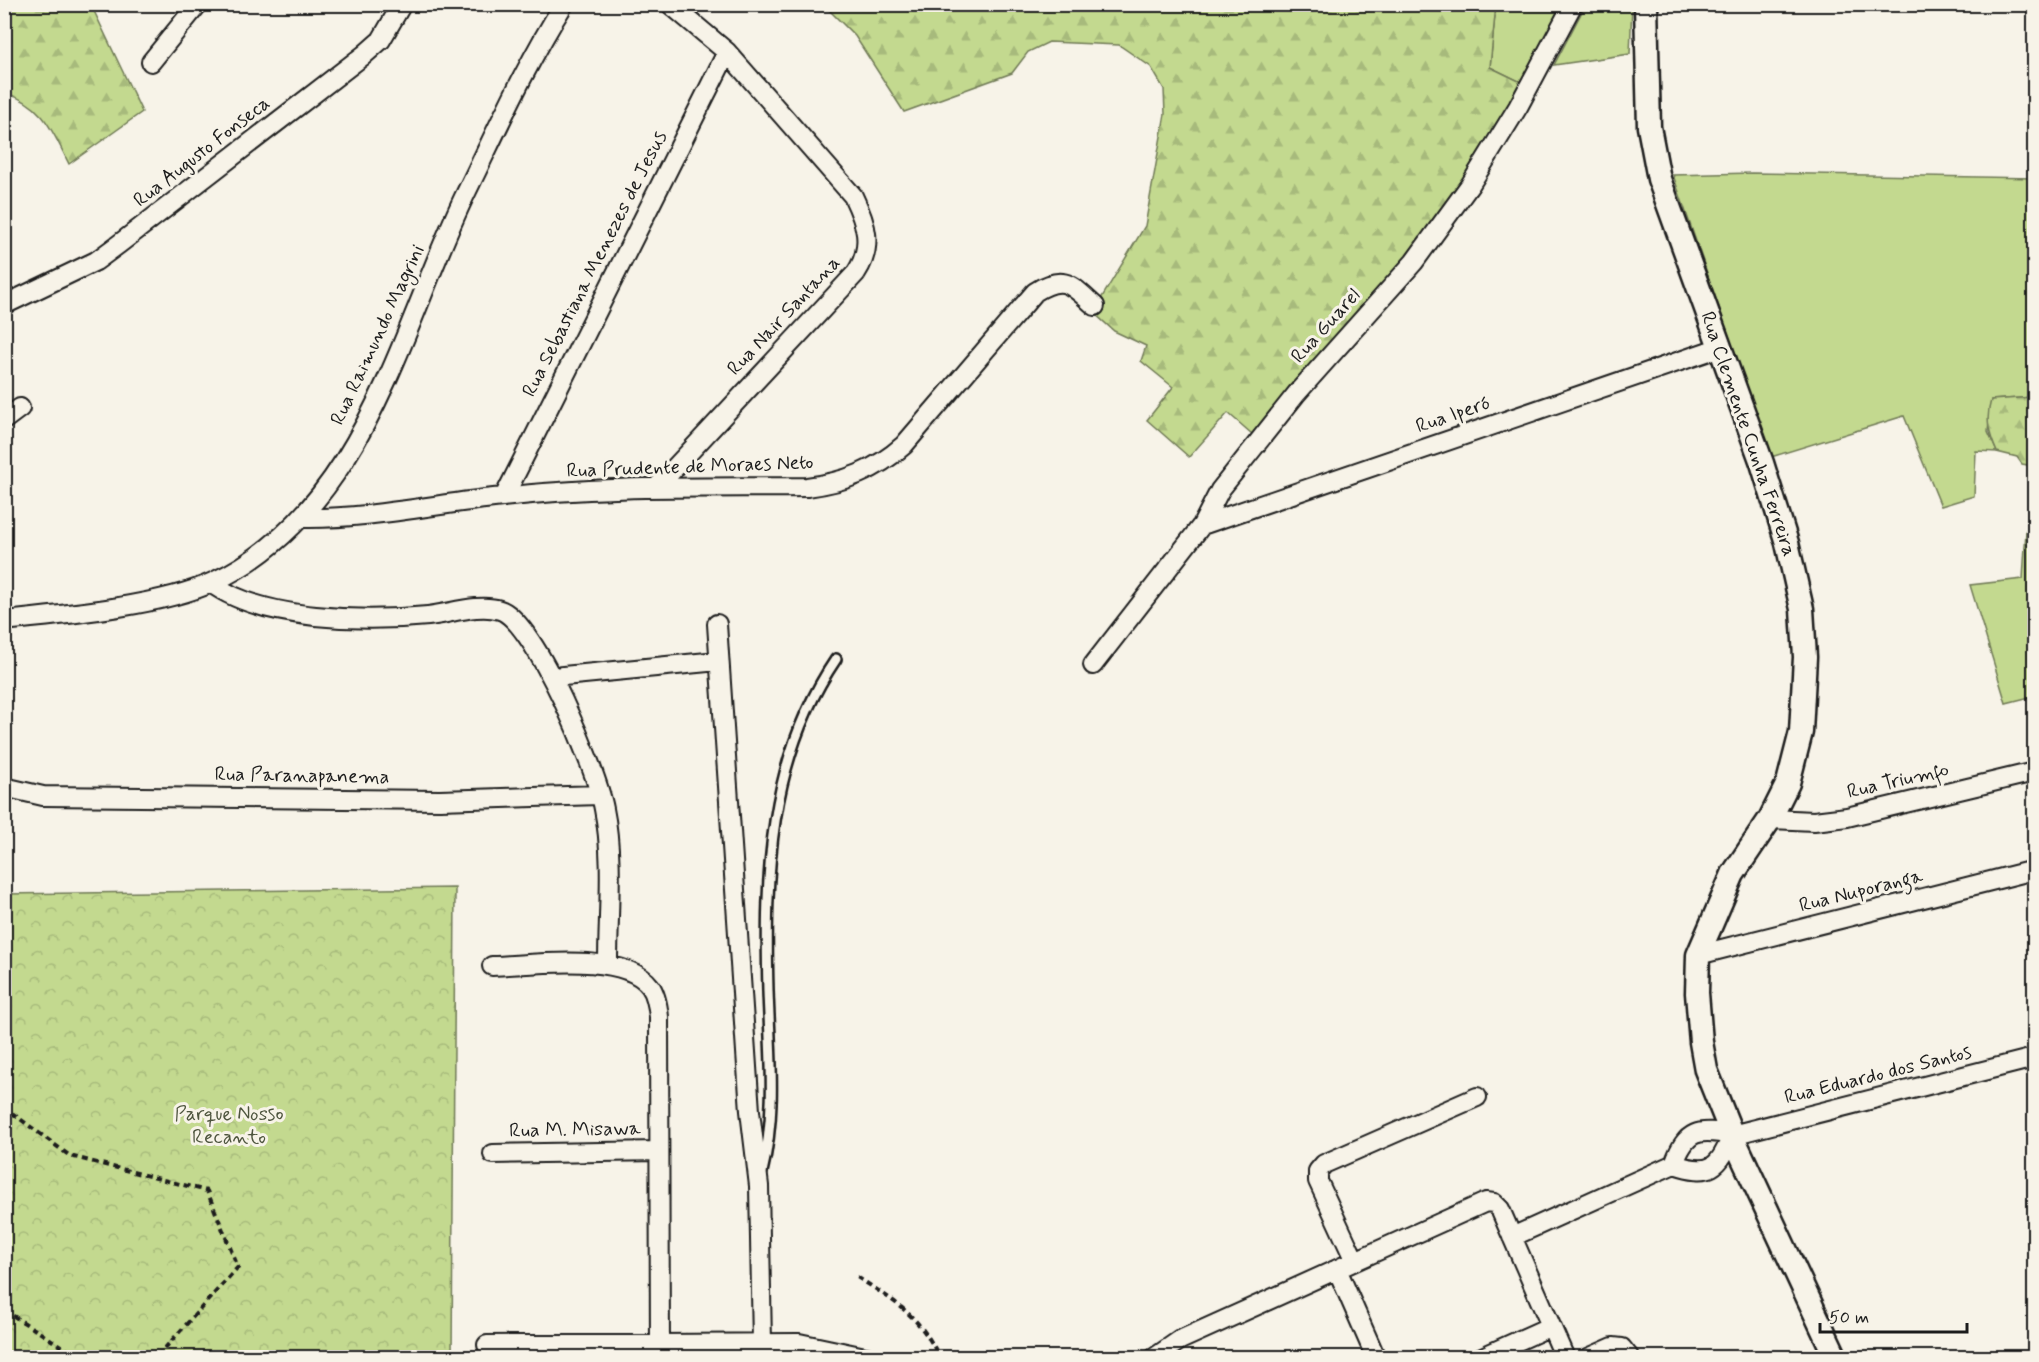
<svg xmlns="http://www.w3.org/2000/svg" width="2039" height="1362" font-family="Mynerve,sans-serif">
	<defs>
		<pattern id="forest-firs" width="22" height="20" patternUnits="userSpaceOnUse" patternTransform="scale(1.5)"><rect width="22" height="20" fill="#c3d98f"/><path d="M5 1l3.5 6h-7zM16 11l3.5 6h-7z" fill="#a7ba7b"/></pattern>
		<pattern id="park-crowns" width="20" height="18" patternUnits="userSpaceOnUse" patternTransform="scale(1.5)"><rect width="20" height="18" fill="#c3d98f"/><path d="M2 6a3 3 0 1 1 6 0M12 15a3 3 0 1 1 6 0" fill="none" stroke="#a7ba7b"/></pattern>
	</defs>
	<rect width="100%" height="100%" fill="#f7f3e8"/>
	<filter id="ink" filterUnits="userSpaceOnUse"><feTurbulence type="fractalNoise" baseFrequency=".0167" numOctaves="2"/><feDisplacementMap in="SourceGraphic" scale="12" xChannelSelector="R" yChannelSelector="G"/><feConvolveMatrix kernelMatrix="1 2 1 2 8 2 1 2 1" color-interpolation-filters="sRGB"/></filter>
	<g filter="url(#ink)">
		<path fill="#c3d98f" stroke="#707a56" stroke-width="1.5" d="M1586,4L1632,5L1630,54L1554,65Z
			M1496,5H1564L1521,82L1490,67Z
			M2030,101H2034V397L1991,400L1988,432L1997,452L1976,451L1974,496L1941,506L1904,416L1771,457L1673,175L1752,173L2034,178Z
			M2026,530L2034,531V696L2006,703L1970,585L2023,579Z"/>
		<path fill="url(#forest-firs)" stroke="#707a56" stroke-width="1.5" d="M4,5H87L93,9L142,112L69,164C52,130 43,104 5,93Z
			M824,5H1496L1490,67L1521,82L1470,171L1417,248L1252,434L1228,413L1189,457L1147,420L1173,387L1141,361L1146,346L1114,331L1093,312L1145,226L1165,114L1164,89L1151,67L1119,45L1049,42L1028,52L1012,73L904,112L855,36Z
			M2034,397V466L2022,464L2017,457L1997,452C1989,434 1985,420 1991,400Z"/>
		<path fill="url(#park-crowns)" stroke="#707a56" stroke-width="1.5" d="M455,888L452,1357H5V894Z"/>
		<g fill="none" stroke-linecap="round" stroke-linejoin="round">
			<defs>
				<path id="service" d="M762,1172C777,1112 770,1053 768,991C765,874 768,759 836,659"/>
				<path id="minor" d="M151,62L198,4
					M4,305L96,261L119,244L364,55L381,40L402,4
					M4,420L20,408
					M656,488L856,273C874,246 866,223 853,196L727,52L670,4
					M504,497L727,52
					M303,518C370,519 435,504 502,497C603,485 705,488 807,487C845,482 875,471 904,445L1035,292C1065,273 1072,286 1095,306
					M1202,525L1718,348
					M211,583C262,621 366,622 428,616C449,614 479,603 500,610C535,621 597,771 604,809C614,858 608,913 608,963
					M4,621C62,615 162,606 213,582C363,512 399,333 464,197C496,132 525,66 564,4
					M717,624L750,1111L759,1186L762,1343
					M1093,665L1202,525L1220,490L1297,393L1414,262L1470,185L1518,107L1573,4
					M553,677L718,661
					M4,787L43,796L440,800L600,795
					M1770,819L1814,821L1847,817L2034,772
					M1698,955L2034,870
					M492,966C531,965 624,951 650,986C656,994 658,1007 659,1017L660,1358
					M493,1154L658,1151
					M1674,1164C1686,1130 1698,1128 1732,1135L2034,1058
					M1512,1237L1674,1164C1710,1176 1719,1169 1732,1135
					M1355,1261L1318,1181V1171L1324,1164L1477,1097
					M1337,1269L1376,1358
					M487,1345L799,1343L870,1358
					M1154,1358L1180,1340L1486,1202L1494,1203L1500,1209L1565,1358
					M1480,1358L1551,1326
					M1588,1358L1613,1347L1622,1348L1630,1358"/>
				<path id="tertiary" d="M1646,4L1649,127L1659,179L1762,463L1787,543L1802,609L1805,657L1801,732L1788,783L1770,819L1733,874L1698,955L1697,993L1701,1042L1706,1070L1732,1135L1836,1358"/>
			</defs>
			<use href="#service" stroke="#1c1c1c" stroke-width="14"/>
			<use href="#minor" stroke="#1c1c1c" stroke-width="22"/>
			<use href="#tertiary" stroke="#1c1c1c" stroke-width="27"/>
			<path stroke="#1c1c1c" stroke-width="4" stroke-dasharray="6 4.5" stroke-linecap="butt" d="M4,1107L70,1156L207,1191L238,1267L156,1358
				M857,1277C896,1302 918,1314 940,1358
				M4,1310L80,1358"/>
			<use href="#service" stroke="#f7f3e8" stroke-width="9"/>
			<use href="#minor" stroke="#f7f3e8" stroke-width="18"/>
			<use href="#tertiary" stroke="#f7f3e8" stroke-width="22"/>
		</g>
	</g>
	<g text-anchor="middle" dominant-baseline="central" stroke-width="6" stroke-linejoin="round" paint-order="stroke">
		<g font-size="20" fill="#1c1c1c" stroke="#f7f3e8">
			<text transform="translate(202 152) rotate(-38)">Rua Augusto Fonseca</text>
			<text transform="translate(595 264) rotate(-63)">Rua Sebastiana Menezes de Jesus</text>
			<text transform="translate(784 316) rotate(-47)">Rua Nair Santana</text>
			<text transform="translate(1326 326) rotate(-48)">Rua Guarel</text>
			<text transform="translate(378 335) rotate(-65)">Rua Raimundo Magrini</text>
			<text transform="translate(1453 415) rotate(-19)">Rua Iperó</text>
			<text transform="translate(1748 434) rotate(71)">Rua Clemente Cunha Ferreira</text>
			<text transform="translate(690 467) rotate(-2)">Rua Prudente de Moraes Neto</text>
			<text transform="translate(302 776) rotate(1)">Rua Paranapanema</text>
			<text transform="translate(1898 781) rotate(-13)">Rua Triumfo</text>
			<text transform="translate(1861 891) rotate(-14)">Rua Nuporanga</text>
			<text transform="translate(1878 1075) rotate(-14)">Rua Eduardo dos Santos</text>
			<text transform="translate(575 1130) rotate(-1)">Rua M. Misawa</text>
		</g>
		<g font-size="20" fill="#4e553e" stroke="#f7f3e8">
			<text x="229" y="1114">Parque Nosso<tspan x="229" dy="23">Recanto</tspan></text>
		</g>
	</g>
	<rect width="2039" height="1362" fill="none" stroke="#f7f3e8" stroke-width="24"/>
	<rect x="12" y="12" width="2015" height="1338" fill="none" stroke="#1c1c1c" stroke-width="2" filter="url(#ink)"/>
	<path d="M1820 1323v9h147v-9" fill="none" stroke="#1c1c1c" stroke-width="3"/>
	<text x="1829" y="1323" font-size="18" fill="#1c1c1c" stroke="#f7f3e8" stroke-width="4.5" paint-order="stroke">50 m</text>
</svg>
